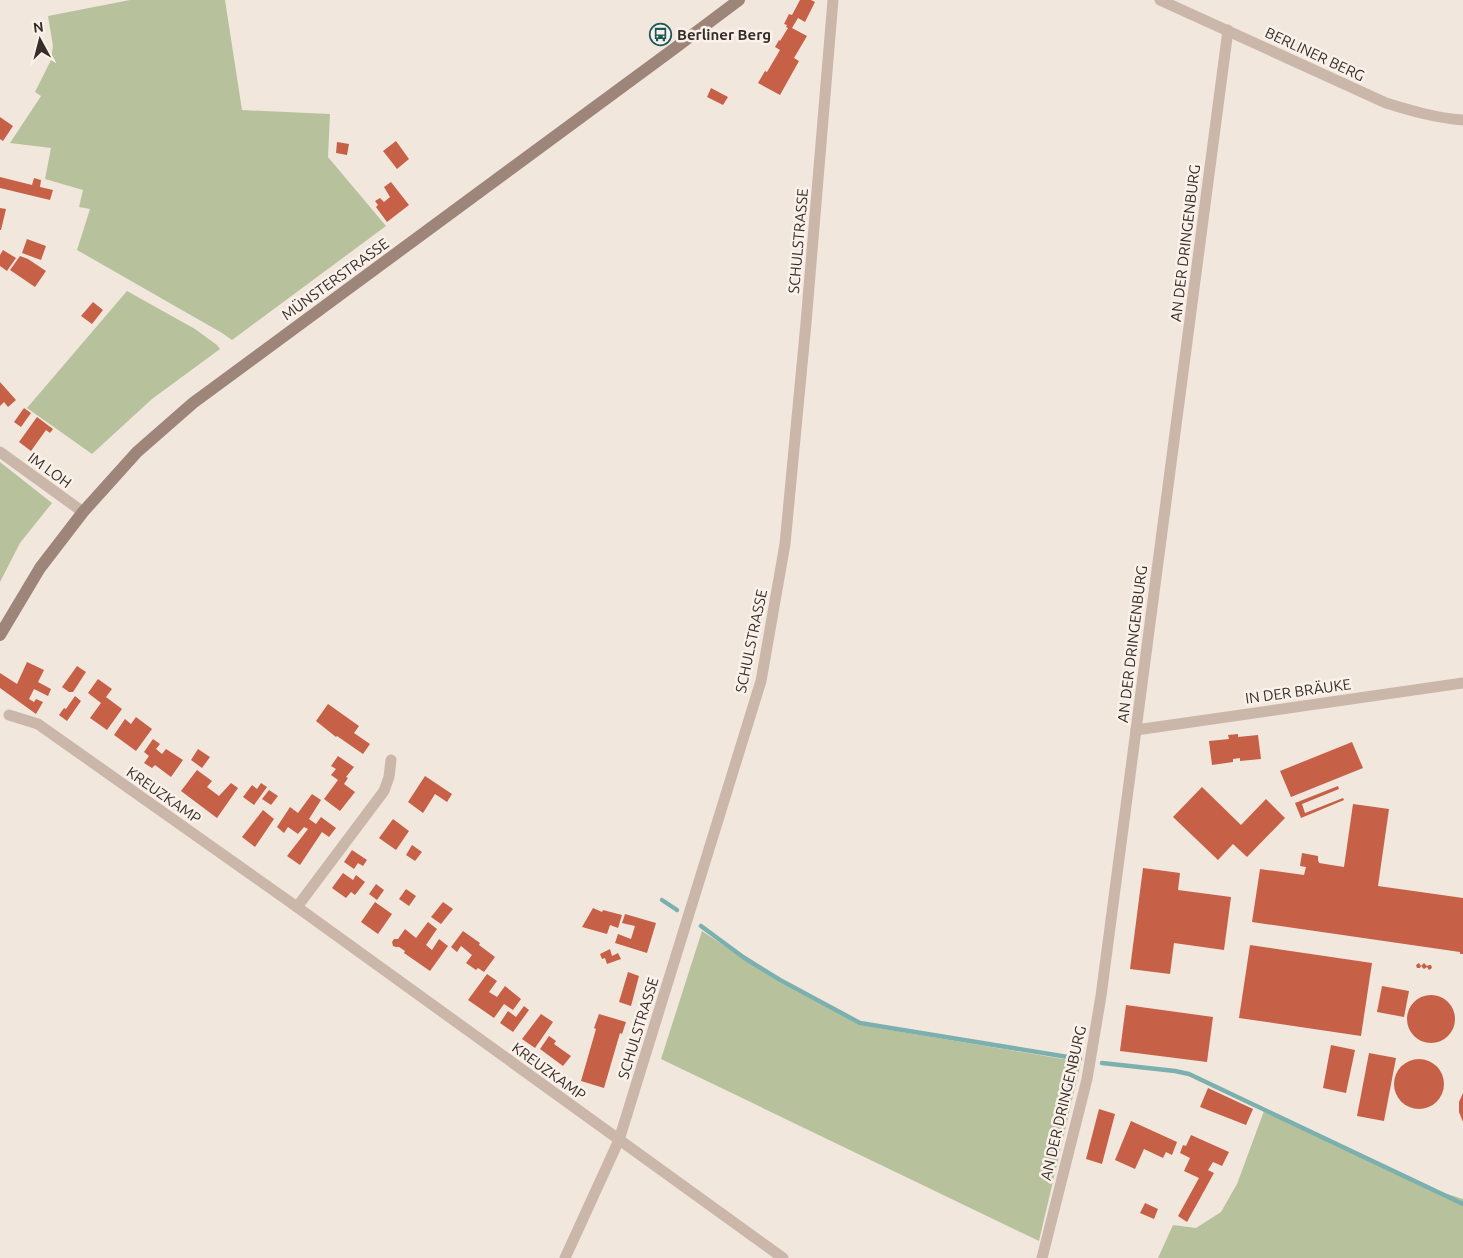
<svg xmlns="http://www.w3.org/2000/svg" width="1463" height="1258" font-family="Ubuntu,sans-serif">
	<style>
		.green { fill: #b7c29d }
		.lines { fill: none; stroke-linecap: round; stroke-linejoin: round }
		.stream { stroke: #7cb0af; stroke-width: 4.5 }
		.building { fill: #c66047 }
		.street { stroke: #cbb7a9; stroke-width: 11 }
		.secondary { stroke: #9e857a; stroke-width: 12 }
		.labels { text-anchor: middle; dominant-baseline: central; stroke-width: 5; stroke-linejoin: round; paint-order: stroke }
		.poi-label { font-size: 15px; font-weight: bold; fill: #382d29; stroke: #faf2ea; text-anchor: start }
		.street-label { font-size: 15px; fill: #382d29; stroke: #faf2ea }
	</style>
	<rect width="100%" height="100%" fill="#f2e7dd"/>
	<g class="green">
		<path d="M130,0H225L242,110L330,114L328,157L386,226L232,340L222,333L77,250L90,209L79,207L83,190L45,179L51,148L10,143L41,96L35,92L51,60L53,46L48,16Z"/>
		<path d="M127,291L195,329L217,345L220,349L152,399L92,454L27,408Z"/>
		<path d="M0,462L52,503L20,543L0,582Z"/>
		<path d="M702,931L777,981L860,1025L1081,1062L1039,1241L661,1059Z"/>
		<path d="M1264,1111L1435,1190L1463,1199V1258H1158L1173,1225L1196,1228L1221,1212L1237,1184Z"/>
	</g>
	<g class="lines">
		<g class="stream">
			<path d="M662,900L677,910"/>
			<path d="M701,926L743,957L780,980L860,1023L1080,1059"/>
			<path d="M1102,1063L1175,1071L1189,1074L1463,1204"/>
		</g>
	</g>
	<g class="building">
		<path d="M800,0H811L815,2L805,22L798,18L792,28L807,36L794,58L799,61L780,95L758,83L765,71L767,72L780,50L775,47L779,40L780,41L788,28L786,27L787,25L784,24L789,14L792,15Z"/>
		<path d="M711,88L728,97L723,105L707,97Z"/>
		<path d="M0,117L13,126L3,141L0,139Z"/>
		<path d="M396,141L409,159L397,169L383,151Z"/>
		<path d="M337,142L349,144L347,155L336,153Z"/>
		<path d="M0,177L32,185L34,178L41,180L40,187L53,190L50,200L0,188Z"/>
		<path d="M391,182L409,205L387,222L376,207L378,205L375,201L380,198L384,202L390,197L384,187Z"/>
		<path d="M0,208L6,209L1,230H0Z"/>
		<path d="M27,239L46,246L41,260L22,253Z"/>
		<path d="M3,250L16,258L7,271L0,266V255Z"/>
		<path d="M20,256L28,259L46,271L35,287L10,270Z"/>
		<path d="M93,302L103,310L92,324L81,316Z"/>
		<path d="M0,382L16,400L8,407L4,402L0,406Z"/>
		<path d="M24,408L31,413L21,427L14,422Z"/>
		<path d="M37,417L53,429L50,433L46,430L31,451L19,442Z"/>
		<path d="M27,662L44,670L38,682L51,689L48,696L34,689L29,699L34,702L36,699L43,702L36,714L0,688V673L17,684Z"/>
		<path d="M77,666L86,672L73,692H69L62,687Z"/>
		<path d="M98,679L112,689L106,697L122,709L107,730L90,718L101,703L88,693Z"/>
		<path d="M75,696L81,701L67,721L59,715L64,708L66,709Z"/>
		<path d="M328,704L359,726L354,733L370,744L363,754L337,736L336,737L316,721Z"/>
		<path d="M136,717L152,729L136,751L114,735L125,719L131,724Z"/>
		<path d="M1238,734V737L1258,735L1261,759L1240,761V758L1233,759V762L1212,765L1209,741L1229,739L1228,735Z"/>
		<path d="M153,739L160,744L156,749L162,754L166,749L183,760L171,777L155,765L152,768L144,763L149,756L144,752Z"/>
		<path d="M1352,742L1363,768L1291,797L1280,771Z"/>
		<path d="M198,749L210,757L202,768L191,760Z"/>
		<path d="M338,756L354,767L346,777L348,778L344,784L355,792L340,811L324,799L338,780L331,775L336,769L331,766Z"/>
		<path d="M197,770L212,781L207,787L219,796L231,783L238,788L217,818L181,791Z"/>
		<path d="M425,776L452,794L447,802L435,794L423,813L408,802Z"/>
		<path d="M261,783L267,787L254,805L243,797L252,785L257,789Z"/>
		<path d="M1338,786L1339,789L1302,804L1305,813L1343,798L1344,800L1301,818L1295,803Z"/>
		<path d="M1202,787L1241,825L1266,799L1285,818L1247,857L1233,844L1218,860L1173,817Z"/>
		<path d="M269,790L278,796L271,805L262,799Z"/>
		<path d="M312,794L321,800L309,819L316,824L321,817L336,828L329,837L322,832L300,865L287,856L308,829L304,827L298,834L288,827L284,833L277,827L290,807L298,813Z"/>
		<path d="M1353,804L1389,809L1378,886L1463,898V954H1460V952L1252,922L1260,869L1304,875L1306,867L1300,866L1302,853L1318,856V861L1319,862V863L1344,867Z"/>
		<path d="M263,810L274,819L255,847L242,837Z"/>
		<path d="M393,819L409,831L396,850L379,838Z"/>
		<path d="M412,845L422,852L415,861L406,855Z"/>
		<path d="M352,850L367,860L363,866L358,863L354,869L344,862Z"/>
		<path d="M1143,868L1180,873L1178,890L1231,897L1224,950L1174,943L1170,974L1130,969Z"/>
		<path d="M343,873L353,880L356,875L365,882L355,895L351,892L346,898L332,888Z"/>
		<path d="M376,884L384,890L377,900L369,894Z"/>
		<path d="M406,889L416,896L409,906L399,899Z"/>
		<path d="M375,902L392,914L378,934L361,922Z"/>
		<path d="M443,902L453,909L441,924L431,917Z"/>
		<path d="M593,908L602,912L603,910L622,915L618,928L610,925L607,934L582,927Z"/>
		<path d="M625,914L656,923L647,953L615,943L618,934L631,939L635,926L622,923Z"/>
		<path d="M428,922L437,929L426,945L432,950L439,939L448,946L430,971L404,953L405,951L399,947H396L393,946L392,942L394,939H398L405,929L416,938Z"/>
		<path d="M463,931L480,943L479,945L495,957L484,972L478,968L476,970L466,963L472,955L461,946L457,952L451,947Z"/>
		<path d="M1250,945L1372,963L1361,1036L1239,1018Z"/>
		<path d="M610,949L612,956L618,953L621,959L607,964L605,958L602,959L600,954Z"/>
		<path d="M1419,963L1421,966L1424,963L1427,966L1429,965H1431L1432,968L1429,970L1427,967L1424,969L1421,966L1420,968H1417L1416,965Z"/>
		<path d="M628,972L639,976L631,1006L619,1002Z"/>
		<path d="M487,974L497,981L489,992L497,997L505,986L521,999L513,1010L504,1004L494,1018L468,1000Z"/>
		<path d="M1382,986L1409,991L1404,1017L1377,1012Z"/>
		<circle cx="1431" cy="1019" r="24"/>
		<path d="M1126,1005L1213,1017L1207,1062L1120,1051Z"/>
		<path d="M524,1006L529,1010L513,1032L500,1023L508,1011L516,1017Z"/>
		<path d="M541,1014L553,1022L535,1048L522,1039Z"/>
		<path d="M599,1014L626,1022L622,1034L620,1033L604,1088L581,1081L596,1029L594,1028Z"/>
		<path d="M549,1036L556,1041L554,1044L571,1056L563,1066L540,1049Z"/>
		<path d="M1331,1045L1355,1050L1346,1093L1323,1088Z"/>
		<path d="M1369,1053L1396,1058L1384,1121L1357,1116Z"/>
		<circle cx="1419" cy="1084" r="25"/>
		<path d="M1208,1088L1253,1109L1246,1125L1200,1107Z"/>
		<path d="M1463,1093V1122L1459,1112V1102Z"/>
		<path d="M1099,1109L1115,1114L1102,1164L1086,1159Z"/>
		<path d="M1131,1121L1177,1142L1172,1155L1166,1152L1163,1158L1144,1149L1135,1169L1115,1160Z"/>
		<path d="M1191,1135L1229,1152L1222,1166L1213,1162L1208,1170L1214,1173L1187,1222L1178,1216L1199,1178L1184,1171L1190,1158L1180,1153L1183,1145L1186,1146Z"/>
		<path d="M1145,1203L1158,1209L1154,1219L1140,1213Z"/>
	</g>
	<g class="lines">
		<g class="street">
			<path d="M1160,0L1386,103C1412,111 1436,118 1463,120"/>
			<path d="M0,452L83,512"/>
			<path d="M9,715L38,724L297,907L783,1258"/>
			<path d="M1136,730L1463,683"/>
			<path d="M297,907L384,791L389,777L391,760"/>
			<path d="M565,1258L619,1140L761,681L785,544L806,323L833,0"/>
			<path d="M1042,1258L1087,1079L1101,996L1228,30"/>
		</g>
		<path class="secondary" d="M0,635L40,568L83,512L137,452L193,403L671,51L739,0"/>
	</g>
	<defs>
		<symbol id="bus-ring" viewBox="-11 -11 22 22"><circle r="9.5" fill="#faf2ea" stroke="#1e595a" stroke-width="1.5"/><path d="M-5-6H5V4H4V6H2V4H-2V6H-4V4H-5ZM-3.5-4V0h7V-4ZM-3.5 1.2v1.5H-2V1.2ZM2 1.2v1.5H3.5V1.2Z" fill="#1e595a"/></symbol>
	</defs>
	<g fill-rule="evenodd">
		<use href="#bus-ring" x="648" y="22" width="25" height="25"/>
	</g>
	<g class="labels">
		<g class="poi-label">
			<text x="677" y="34">Berliner Berg</text>
		</g>
		<g class="street-label">
			<text transform="translate(1315 54) rotate(25)">BERLINER BERG</text>
			<text transform="translate(798 241) rotate(-85)">SCHULSTRASSE</text>
			<text transform="translate(1185 243) rotate(-83)">AN DER DRINGENBURG</text>
			<text transform="translate(335 279) rotate(-36)">MÜNSTERSTRASSE</text>
			<text transform="translate(50 470) rotate(36)">IM LOH</text>
			<text transform="translate(751 641) rotate(-78)">SCHULSTRASSE</text>
			<text transform="translate(1132 644) rotate(-83)">AN DER DRINGENBURG</text>
			<text transform="translate(1298 691) rotate(-8)">IN DER BRÄUKE</text>
			<text transform="translate(164 795) rotate(35)">KREUZKAMP</text>
			<text transform="translate(638 1028) rotate(-73)">SCHULSTRASSE</text>
			<text transform="translate(549 1071) rotate(36)">KREUZKAMP</text>
			<text transform="translate(1063 1103) rotate(-77)">AN DER DRINGENBURG</text>
		</g>
	</g>
	<g transform="translate(40 40) rotate(353)" stroke="#faf2ea" stroke-width="4" paint-order="stroke">
	<path d="M0-4L9 19L0 12L-9 19Z" fill="#382d29"/>
	<text y="-8" font-size="14" font-weight="bold" text-anchor="middle" fill="#382d29">N</text>
	</g>
</svg>
